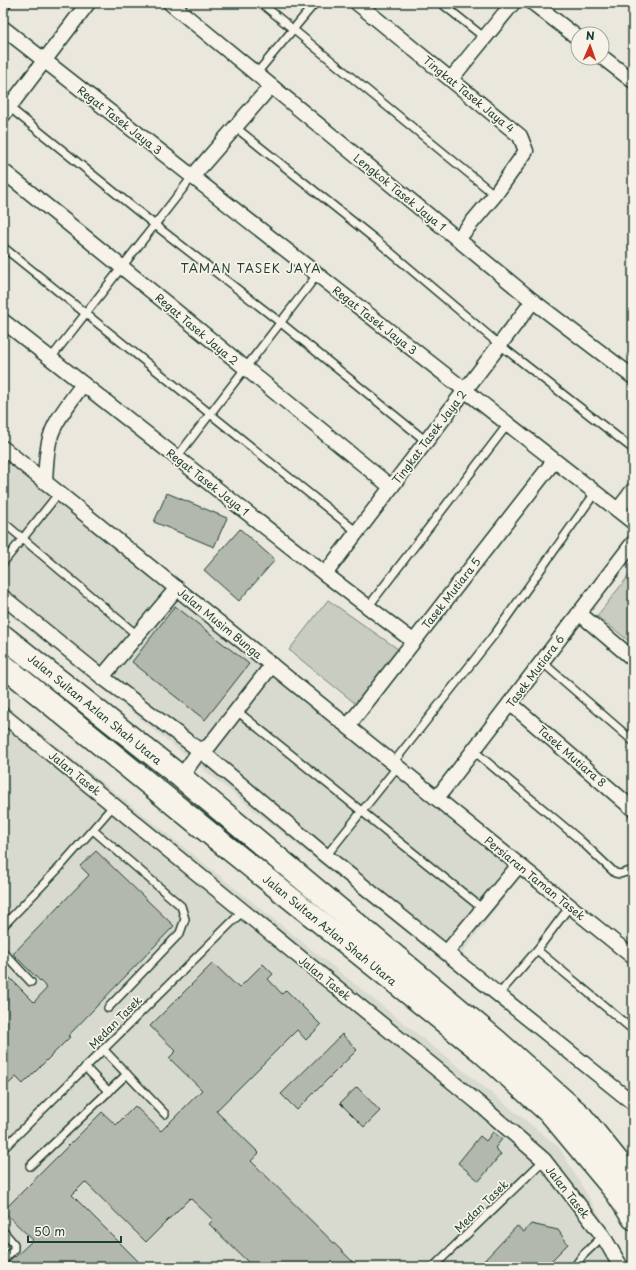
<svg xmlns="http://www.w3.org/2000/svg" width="636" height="1270" font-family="'Playpen Sans',sans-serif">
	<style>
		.built { fill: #d9dacf }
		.green { fill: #c8ccc1; stroke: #74847a }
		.building { fill: #b2b8ae; stroke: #1f3d34 }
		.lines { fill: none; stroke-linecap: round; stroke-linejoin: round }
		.lane-casing { stroke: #1f3d34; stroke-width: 10 }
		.street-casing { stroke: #1f3d34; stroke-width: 17 }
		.primary-casing { stroke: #1f3d34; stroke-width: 25 }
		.path { stroke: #1f3d34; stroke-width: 2; stroke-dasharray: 4 3; stroke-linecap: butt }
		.lane { stroke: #f7f3e8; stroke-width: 7 }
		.street { stroke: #f7f3e8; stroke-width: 14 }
		.primary { stroke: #f7f3e8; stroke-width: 22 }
		.labels { text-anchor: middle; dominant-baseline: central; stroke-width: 3.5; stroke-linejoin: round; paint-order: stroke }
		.street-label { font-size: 11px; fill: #1f3d34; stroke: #f7f3e8 }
		.neighbourhood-label { font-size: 12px; letter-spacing: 1px; fill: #1f3d34; stroke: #f7f3e8 }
	</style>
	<rect width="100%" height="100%" fill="#eae8dd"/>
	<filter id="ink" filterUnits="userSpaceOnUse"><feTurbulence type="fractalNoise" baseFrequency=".025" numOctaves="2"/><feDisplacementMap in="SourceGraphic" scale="8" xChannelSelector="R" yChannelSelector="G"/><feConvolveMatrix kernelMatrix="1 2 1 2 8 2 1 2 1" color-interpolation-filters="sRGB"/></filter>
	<g filter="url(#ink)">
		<g class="built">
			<path d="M3,439L529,865L451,968L3,609Z"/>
			<path d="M3,703L559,1147L630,1267H3Z"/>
		</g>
		<g class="green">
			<path d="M633,570V644L597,616Z"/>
			<path d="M328,600L398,649L356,704L289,650Z"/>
		</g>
		<g class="building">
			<path d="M167,493L227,518L214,547L154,522Z"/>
			<path d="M240,529L275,560L239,601L204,570Z"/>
			<path d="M175,606L249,664L205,720L132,662Z"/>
			<path d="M96,851L174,926L68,1036L70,1037L23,1084L16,1077L3,1089V971L34,1002L47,988L13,954L89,875L80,866Z"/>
			<path d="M213,963L239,988L263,964L273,974L268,979L282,994L286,990L321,1025L306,1040L297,1030L216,1111L259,1153L251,1161L358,1267H253L209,1224L213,1220L190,1198L146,1242L85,1182L72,1195L144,1267H3L14,1256L15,1257L33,1240L3,1211L102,1112L116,1125L135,1106L161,1131L202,1090L169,1058L176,1051L150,1026Z"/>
			<path d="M342,1034L357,1050L297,1110L281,1094Z"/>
			<path d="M357,1087L380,1111L364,1127L340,1103Z"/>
			<path d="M493,1132L502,1139L495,1148L501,1154L479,1181L458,1163L480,1136L486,1141Z"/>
			<path d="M531,1224L558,1230L568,1244L545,1267H478L517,1226L524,1232Z"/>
		</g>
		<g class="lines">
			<defs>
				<g id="lane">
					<path d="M261,3L495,195"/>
					<path d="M441,3L485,38"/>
					<path d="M256,74L315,3"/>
					<path d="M9,107L155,225L281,323L426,441"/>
					<path d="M235,127L376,240L500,345L633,449"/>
					<path d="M3,247L357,532"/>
					<path d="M51,358L192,177"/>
					<path d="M177,457L317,275"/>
					<path d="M3,522L137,635"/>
					<path d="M3,563L59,493"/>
					<path d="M368,607L508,424"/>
					<path d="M542,662L633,741"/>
					<path d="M237,711L483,909"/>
					<path d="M474,751L580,840L615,873L620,874L633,870"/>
					<path d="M393,763L497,631L595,493"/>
					<path d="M93,830L181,906L185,919L180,933L108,1008"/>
					<path d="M326,856L398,766"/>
					<path d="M3,926L59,868L114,805"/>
					<path d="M537,950L633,1030"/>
					<path d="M3,952L31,982"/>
					<path d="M499,994L537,950L570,906"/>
					<path d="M103,1049L165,1114"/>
					<path d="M85,1067L109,1092"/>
					<path d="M3,1149L243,911"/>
					<path d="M30,1166L127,1074"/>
					<path d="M3,1231L14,1244V1249L3,1261"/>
					<path d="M433,1267L544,1160"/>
					<path d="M574,1267L583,1255L603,1236"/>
				</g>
				<g id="street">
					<path d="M170,3L533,301L633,377"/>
					<path d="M357,3L520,136L526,151L495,195L458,239"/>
					<path d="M533,3L578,38"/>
					<path d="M3,28L633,522"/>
					<path d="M602,57L633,81"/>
					<path d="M451,79L513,3"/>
					<path d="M3,115L88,3"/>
					<path d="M3,171C133,275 262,382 391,487"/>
					<path d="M192,177L271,86"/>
					<path d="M3,321L325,574L413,641"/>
					<path d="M3,448L633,957"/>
					<path d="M45,482C46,467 46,449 51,435C56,419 73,398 83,384"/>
					<path d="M618,510L633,490"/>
					<path d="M325,574L533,301"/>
					<path d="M3,597L102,677L207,756L326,856L633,1103"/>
					<path d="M579,613L633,659"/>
					<path d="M102,677L177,588"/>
					<path d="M510,703L633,809"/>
					<path d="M3,715L477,1102L544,1160L603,1236L621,1267"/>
					<path d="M348,726L554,461"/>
					<path d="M181,777L200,750L209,746L272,665"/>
					<path d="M437,798L633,543"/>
					<path d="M447,952L519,865"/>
				</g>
				<g id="primary">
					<path d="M3,636L181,777L498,1042L581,1116L633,1180"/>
					<path d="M3,665L218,840L482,1052L552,1115L617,1193L633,1218"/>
				</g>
			</defs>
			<use href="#lane" class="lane-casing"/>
			<use href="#street" class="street-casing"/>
			<use href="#primary" class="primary-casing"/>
			<path class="path" d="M4,15L14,3"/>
			<use href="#lane" class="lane"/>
			<use href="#street" class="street"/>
			<use href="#primary" class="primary"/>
		</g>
	</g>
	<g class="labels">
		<g class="street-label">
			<text transform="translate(469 94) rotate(39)">Tingkat Tasek Jaya 4</text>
			<text transform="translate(120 120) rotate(38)">Regat Tasek Jaya 3</text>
			<text transform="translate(400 192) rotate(39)">Lengkok Tasek Jaya 1</text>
			<text transform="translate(375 320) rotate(38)">Regat Tasek Jaya 3</text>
			<text transform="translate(197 329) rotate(40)">Regat Tasek Jaya 2</text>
			<text transform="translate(429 437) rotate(-53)">Tingkat Tasek Jaya 2</text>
			<text transform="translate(208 482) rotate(38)">Regat Tasek Jaya 1</text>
			<text transform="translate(451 593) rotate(-52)">Tasek Mutiara 5</text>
			<text transform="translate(220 623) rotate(39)">Jalan Musim Bunga</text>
			<text transform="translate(535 671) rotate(-53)">Tasek Mutiara 6</text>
			<text transform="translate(95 709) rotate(39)">Jalan Sultan Azlan Shah Utara</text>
			<text transform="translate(572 756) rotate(41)">Tasek Mutiara 8</text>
			<text transform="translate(75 773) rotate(39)">Jalan Tasek</text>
			<text transform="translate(535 878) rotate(39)">Persiaran Taman Tasek</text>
			<text transform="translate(330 930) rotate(39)">Jalan Sultan Azlan Shah Utara</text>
			<text transform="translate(325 978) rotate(39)">Jalan Tasek</text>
			<text transform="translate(115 1022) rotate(-45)">Medan Tasek</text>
			<text transform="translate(568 1192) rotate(52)">Jalan Tasek</text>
			<text transform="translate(481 1206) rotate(-44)">Medan Tasek</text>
		</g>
		<g class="neighbourhood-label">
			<text x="251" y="268">TAMAN TASEK JAYA</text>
		</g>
	</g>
	<rect width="636" height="1270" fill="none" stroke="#f7f3e8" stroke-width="16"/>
	<rect x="8" y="8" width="620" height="1254" fill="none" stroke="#1f3d34" stroke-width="1.5" filter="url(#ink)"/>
	<g transform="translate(590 46) rotate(2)"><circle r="19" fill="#f7f3e8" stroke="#a1aaa0"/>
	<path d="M0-3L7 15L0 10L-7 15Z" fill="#c8321e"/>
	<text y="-6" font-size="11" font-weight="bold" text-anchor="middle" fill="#1f3d34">N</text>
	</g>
	<path d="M28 1236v6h93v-6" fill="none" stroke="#1f3d34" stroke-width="2"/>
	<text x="34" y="1236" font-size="12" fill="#1f3d34" stroke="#f7f3e8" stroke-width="3" paint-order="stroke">50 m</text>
</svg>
